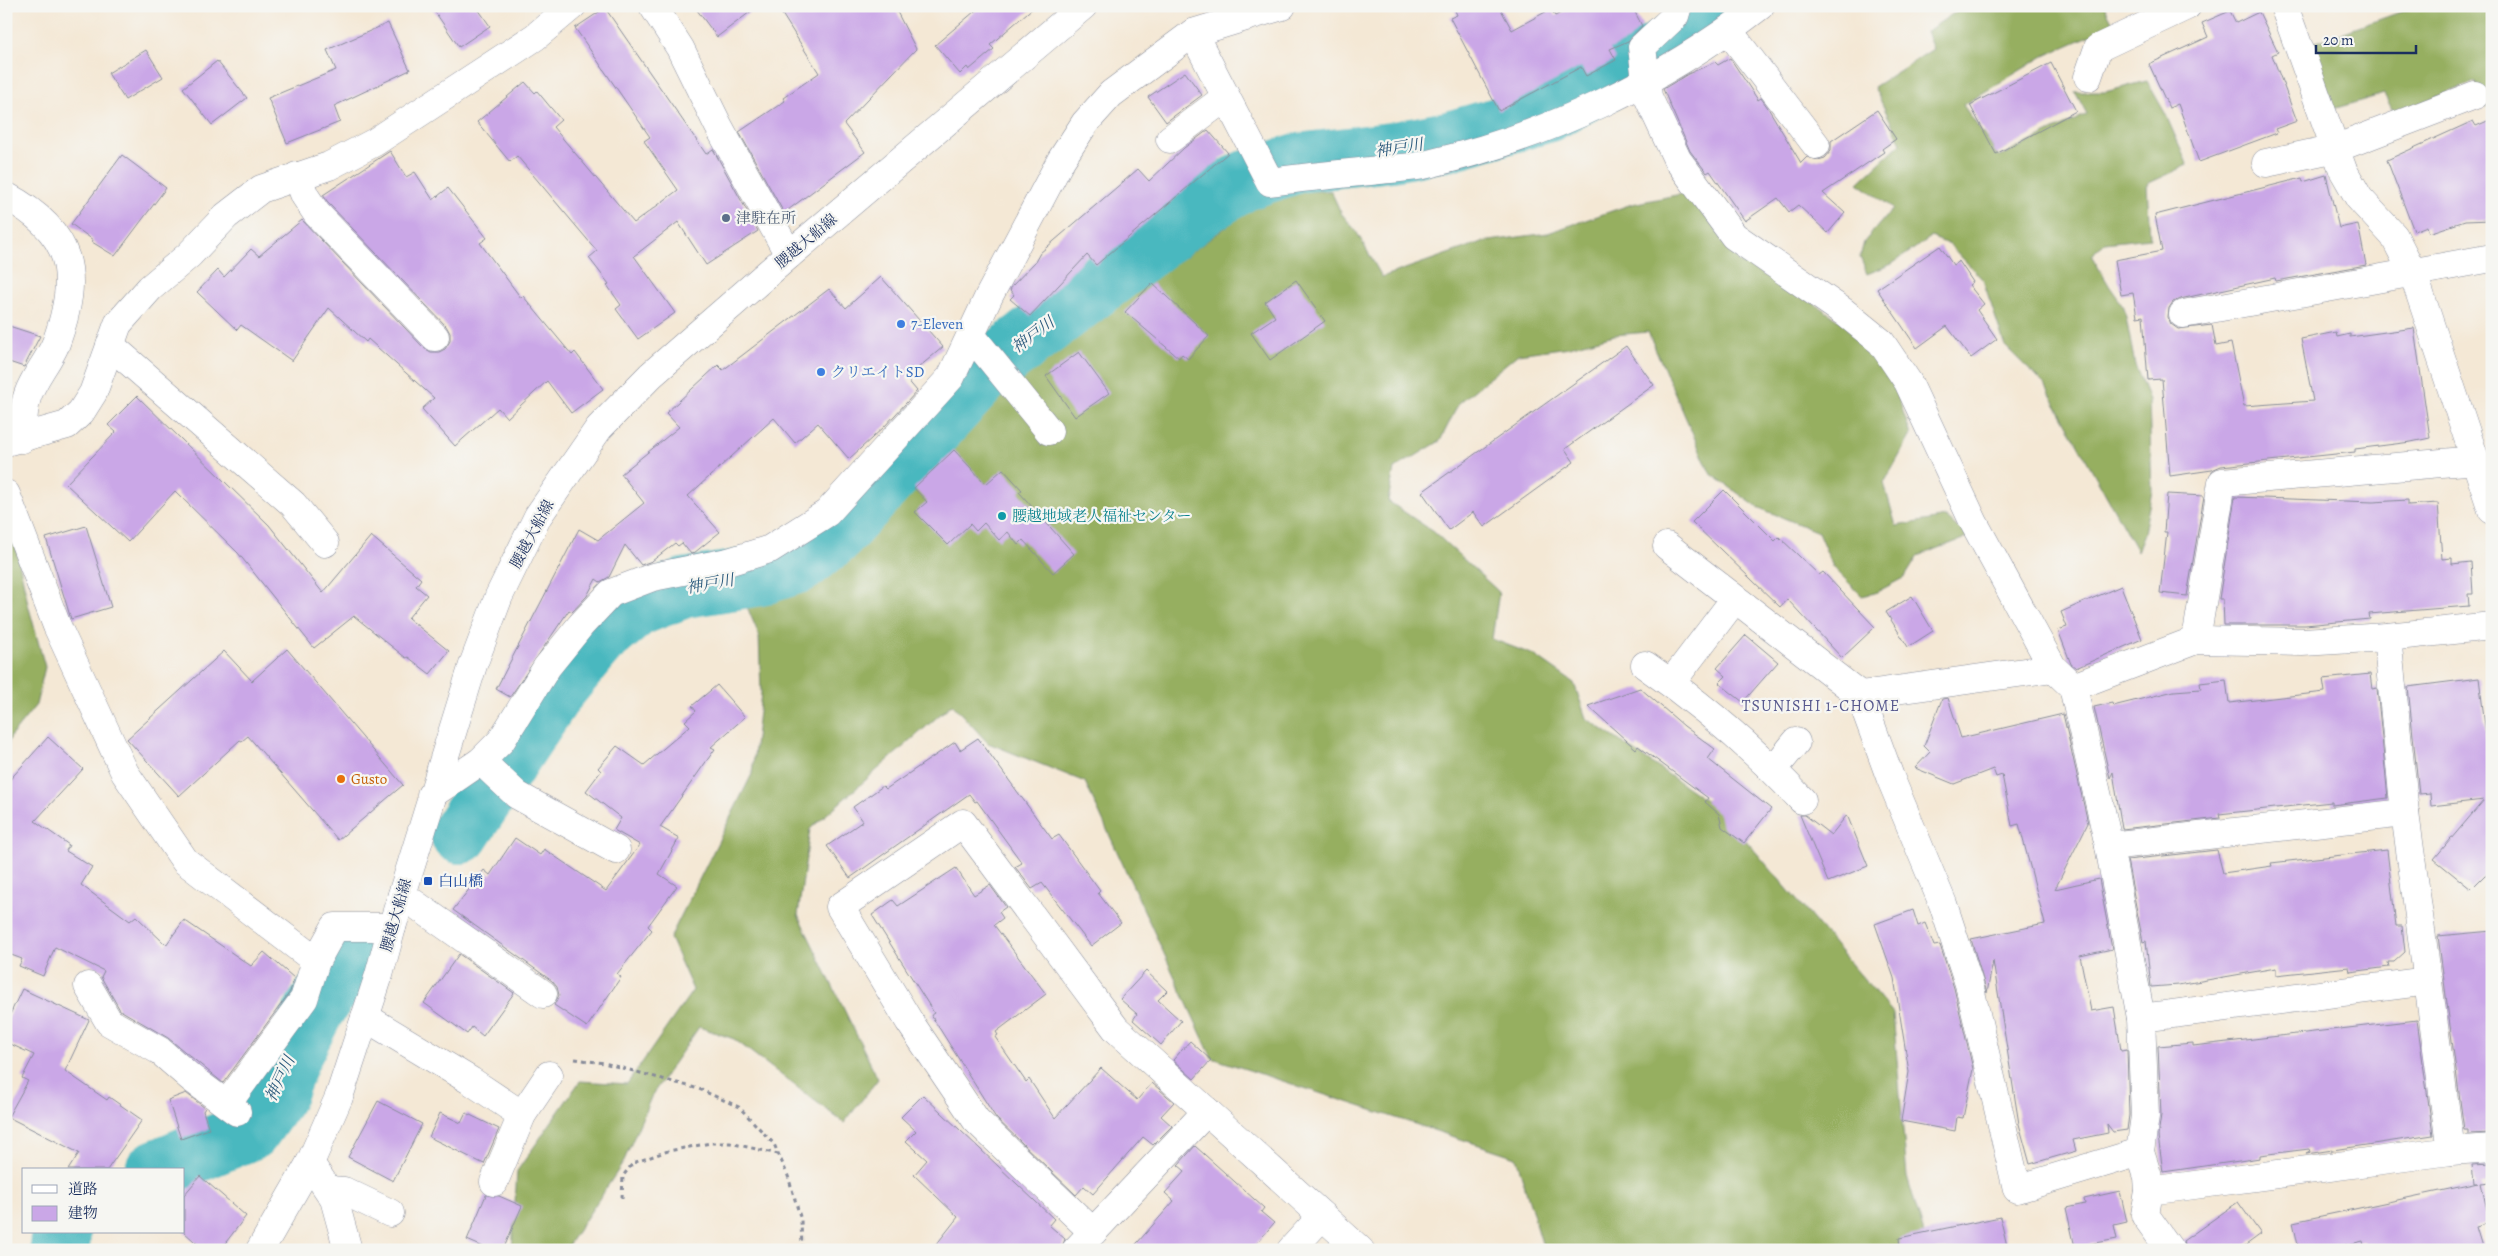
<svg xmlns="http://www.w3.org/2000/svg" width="2498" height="1256" font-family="Alegreya,'Noto Serif JP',serif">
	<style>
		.forest { fill: #96af60; stroke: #586f5f }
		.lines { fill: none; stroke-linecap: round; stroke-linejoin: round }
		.river { stroke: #49b8bf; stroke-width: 60 }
		.building { fill: #caa7e7 }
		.minor-casing { stroke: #888c9a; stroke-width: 29 }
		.major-casing { stroke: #888c9a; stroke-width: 29 }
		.path { stroke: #888c9a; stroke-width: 3; stroke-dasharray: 4 4; stroke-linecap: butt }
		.minor { stroke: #fff; stroke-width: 28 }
		.major { stroke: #fff; stroke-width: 28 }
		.service-dot { fill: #5c6f8a; stroke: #f6f6f2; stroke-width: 2 }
		.shop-dot { fill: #3f7fe0; stroke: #f6f6f2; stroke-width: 2 }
		.culture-dot { fill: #0f9aa8; stroke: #f6f6f2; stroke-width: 2 }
		.food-dot { fill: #e8710a; stroke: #f6f6f2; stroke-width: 2 }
		.transit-dot { fill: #1a4fb4; stroke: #f6f6f2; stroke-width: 2 }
		.labels { text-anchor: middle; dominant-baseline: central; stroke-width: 4.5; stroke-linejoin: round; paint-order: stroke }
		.service-label { font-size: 15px; fill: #4e5e75; stroke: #f6f6f2; text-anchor: start }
		.street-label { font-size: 15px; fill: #1b2f5e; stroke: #f6f6f2 }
		.shop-label { font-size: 15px; fill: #366cbe; stroke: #f6f6f2; text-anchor: start }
		.culture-label { font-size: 15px; fill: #0d838f; stroke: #f6f6f2; text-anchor: start }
		.food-label { font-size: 15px; fill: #c56008; stroke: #f6f6f2; text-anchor: start }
		.transit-label { font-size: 15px; fill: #164399; stroke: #f6f6f2; text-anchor: start }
		.water-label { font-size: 16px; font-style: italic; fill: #29587b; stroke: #f6f6f2 }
		.neighbourhood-label { font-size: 16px; letter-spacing: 1px; fill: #58598e; stroke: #f6f6f2 }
	</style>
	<rect width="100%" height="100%" fill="#f6f6f2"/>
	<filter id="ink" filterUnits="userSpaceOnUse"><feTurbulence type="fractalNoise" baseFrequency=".02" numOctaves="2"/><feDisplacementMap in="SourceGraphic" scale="10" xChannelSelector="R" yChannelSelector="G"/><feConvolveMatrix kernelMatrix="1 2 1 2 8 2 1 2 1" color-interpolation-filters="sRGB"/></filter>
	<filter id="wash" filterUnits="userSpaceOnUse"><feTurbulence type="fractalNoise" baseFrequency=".0096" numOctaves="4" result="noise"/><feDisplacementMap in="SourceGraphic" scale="20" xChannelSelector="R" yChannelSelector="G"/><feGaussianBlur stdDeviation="1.12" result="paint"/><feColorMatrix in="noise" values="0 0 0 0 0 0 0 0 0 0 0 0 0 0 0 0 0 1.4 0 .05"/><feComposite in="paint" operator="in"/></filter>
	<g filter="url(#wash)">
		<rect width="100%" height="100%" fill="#f4e8d5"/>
		<g class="forest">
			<path d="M1964,6H2104L2114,25L2044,56L1963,105L1999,157L2087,114L2075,92H2105L2147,81L2165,113L2188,165L2147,184L2150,238L2105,243L2091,255L2110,287L2124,307L2135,365L2149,400L2152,491L2144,533L2137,551L2045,385L2005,346L1983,280L1950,245L1931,237L1892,264L1867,274L1860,257L1864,242L1893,208L1858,183L1901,143L1874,87L1933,49L1926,32Z"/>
			<path d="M2417,6H2492V108L2486,106L2475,82L2394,113L2384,94L2333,109L2311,44Z"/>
			<path d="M1303,191H1331L1341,213L1356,231L1382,277L1482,242L1548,233L1632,204L1691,192L1739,262L1795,291L1871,341L1896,391L1911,435L1884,483L1896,526L1946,517L1968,537L1918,556L1905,577L1875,593L1862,596L1833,567L1818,532L1757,507L1710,473L1648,332L1614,335L1569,347L1518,354L1459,403L1440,441L1394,469L1388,501L1434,532L1499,592L1492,639L1534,655L1574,683L1586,718L1720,810L1893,1013L1907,1176L1929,1250H1544L1516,1157L1212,1058L1085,782L988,743L952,704L810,829L798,915L878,1079L844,1123L734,1039L699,1027L652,1095L623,1163L565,1250H512L517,1171L580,1081L627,1084L693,990L670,938L752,774L761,693L759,635L745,602L780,588L849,539L934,455L987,391L1027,353L1178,262L1263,200Z"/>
			<path d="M6,501L28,604L45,667L36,705L11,736L6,748Z"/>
		</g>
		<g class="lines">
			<g class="river">
				<path d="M460,834L554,692L598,639L636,607L684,588L760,576L800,563L833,537L987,370L1203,206L1244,181L1298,163L1391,152L1449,141L1546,113L1693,34L1732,6"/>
				<path d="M155,1170L251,1130L276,1095L290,1058L315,1009L346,964"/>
				<path d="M60,1250L61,1232"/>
			</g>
		</g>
		<g id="blocks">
			<g class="building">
				<path d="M431,6H476L490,26L459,47Z"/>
				<path d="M694,6H758L717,37Z"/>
				<path d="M777,6H894L916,49L844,124L865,152L784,213L739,132L785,101L783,98L819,73Z"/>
				<path d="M981,6H1035L990,45L994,49L969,70L967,67L960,74L935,45Z"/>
				<path d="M1453,6H1499L1512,30L1551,9L1555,16L1574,6H1632L1642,26L1628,41L1610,49L1616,60L1586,76L1581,67L1499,111L1450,18L1457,15Z"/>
				<path d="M605,8L706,154L713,149L758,231L706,265L678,222L634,256L675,313L638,339L616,309L621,305L607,285L609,284L589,258L597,251L517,156L510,162L477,122L525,82L535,93L537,91L561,120L553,127L634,223L678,190L644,141L650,137L575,28Z"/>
				<path d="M2230,11L2236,23L2259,12L2278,52L2272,55L2297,121L2275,129L2277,133L2199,162L2178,104L2169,108L2149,64L2208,37L2202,23Z"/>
				<path d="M388,23L410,70L334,106L340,122L287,143L268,98L336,70L327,50Z"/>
				<path d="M146,50L163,77L125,100L108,73Z"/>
				<path d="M1730,58L1758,100L1761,98L1768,108L1801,163L1807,157L1818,160L1825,158L1831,151V141L1877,110L1896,139L1882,149L1884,152L1823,193L1845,213L1828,233L1798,205L1789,212L1778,198L1745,221L1710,171L1707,173L1690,151L1663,89L1688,74L1715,62L1718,65Z"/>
				<path d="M217,61L247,98L212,125L183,88Z"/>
				<path d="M2051,63L2076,111L1996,154L1970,105Z"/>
				<path d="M1185,72L1202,95L1166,122L1148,97Z"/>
				<path d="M2492,119V220L2465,221L2429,233L2427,226L2414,231L2387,160L2473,121L2476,126Z"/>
				<path d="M1208,130L1228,153L1096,265L1087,255L1030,316L1010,299L1014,295L1010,290L1012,286L1035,262L1040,253L1138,169L1149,181L1184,148Z"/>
				<path d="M390,151L406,177L415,172L433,200L448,188L487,238L480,243L521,298L523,296L572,355L575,352L603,389L571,413L547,381L507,418L498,408L455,446L422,409L434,398L368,339L366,342L329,308L292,361L241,325L237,330L197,292L218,270L224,277L251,249L259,256L302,220L424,348L431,352H439L445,349L450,341V333L446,326L329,204L323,195Z"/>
				<path d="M122,155L166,188L115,256L92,242L93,240L71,224Z"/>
				<path d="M2326,175L2339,228L2358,224L2366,265L2276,281L2275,278L2180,299L2173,302L2169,308L2168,317L2171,324L2178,329L2212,325L2216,346L2231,343L2244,406L2313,401L2301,339L2336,332L2337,337L2350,334V337L2414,328L2430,438L2411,442L2355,449V452L2221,466L2212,470L2170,476L2162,379L2148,380L2143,316L2137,317L2133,293L2121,295L2115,260L2162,251L2155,215L2302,178L2303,182Z"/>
				<path d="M1940,246L1953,265L1959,261L1973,282L1969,285L1984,304L1977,310L1997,339L1971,358L1947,326L1917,348L1877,289Z"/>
				<path d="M881,277L943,347L906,378L917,391L884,427L849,459L818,423L795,443L774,418L688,496L720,532L694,553L691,554L682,543L678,546L675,543L652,561L641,565L625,545L609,577L600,582L596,579L587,596L572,612L569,610L510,697L496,689L579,529L598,540L644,503L621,474L679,427L666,413L718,365L723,370L829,289L846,308Z"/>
				<path d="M1296,280L1325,321L1270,360L1251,333L1275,317L1265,302Z"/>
				<path d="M1152,283L1209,336L1188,359L1182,354L1179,358L1125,312Z"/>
				<path d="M6,325L40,336L24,367L6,361Z"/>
				<path d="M1626,346L1654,385L1565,449L1574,462L1484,527L1473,512L1449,530L1422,492Z"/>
				<path d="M1079,352L1109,393L1075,417L1046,376Z"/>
				<path d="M137,396L269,525L323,593L371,536L421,579L416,586L427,595L408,618L449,651L430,674L408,657L406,658L354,616L314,648L238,553L175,491L128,542L66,484L116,432L108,425Z"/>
				<path d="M954,450L986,484L1003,469L1022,490L1019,492L1074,554L1053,573L1023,540L1018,545L1008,532L999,540L984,523L976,531L970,524L948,545L915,512L927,502L914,488Z"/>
				<path d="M1724,490L1775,541L1779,537L1819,575L1823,572L1875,627L1842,658L1787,599L1780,607L1692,522Z"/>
				<path d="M2167,494L2204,496L2187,596L2160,593L2167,532H2164Z"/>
				<path d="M2235,497L2373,502L2408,500V505L2438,503L2442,559L2452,558V564L2471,562L2473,594H2468L2469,606L2369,614L2370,619L2305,625H2224L2223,599H2219Z"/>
				<path d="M86,526L111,607L71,619L46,538Z"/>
				<path d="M2121,586L2142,639L2076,668L2071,664L2058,630L2067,627L2061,612Z"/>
				<path d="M1912,596L1933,631L1908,647L1886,612Z"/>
				<path d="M1746,635L1778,662L1743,702L1719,683L1726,676L1717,668Z"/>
				<path d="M287,649L403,785L338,840L248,736L242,741L240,740L179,796L127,739L224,651L252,681Z"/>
				<path d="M2370,674L2372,689L2377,688L2388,798L2332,805V802L2219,814L2220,818L2122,829L2113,772L2110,778L2094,707L2112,703L2113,706L2174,691L2201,689L2200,683L2226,680L2229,703L2325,692L2323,679Z"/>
				<path d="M2479,678L2488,749H2492V874L2485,875L2471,889L2434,859L2484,800L2431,806L2430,793L2419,794L2408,687Z"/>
				<path d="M717,685L745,717L711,747L715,749L660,827L679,838L659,874L677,886L648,926L652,930L617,974L621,977L587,1027L554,1005L559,995L557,987L552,981L453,910L484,870L490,875L515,838L540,855L544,849L606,891L640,845L614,830L621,818L586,791L601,771L598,768L617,746L644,765L690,726L685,721L696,711L692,706Z"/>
				<path d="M1640,688L1684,726L1715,749L1708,759L1771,809L1744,843L1722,827L1719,814L1705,802L1708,798L1638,746L1636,749L1588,706Z"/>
				<path d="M1948,698L1961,738L2063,714L2088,823L2055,889L2099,879L2112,949L2080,956L2091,1011L2114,1007L2121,1050L2127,1049L2129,1115L2127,1130L2113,1132L2107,1124L2108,1133L2073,1140L2076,1151L2030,1164L2019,1124L1993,961L1987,993L1971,939L2045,924L2019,824L2012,826L2002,775L1996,777L1993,769L1954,784L1915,768L1930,752L1924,746L1942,699Z"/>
				<path d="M48,737L83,769L35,821L69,845L66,851L92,867L81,885L130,921L136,916L166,945L184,920L251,966L264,952L294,978L290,992L223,1083L168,1038L120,1010L101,977L104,971L55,947L43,976L19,966L22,959L6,953V784Z"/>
				<path d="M978,738L1052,839L1059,835L1100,891L1098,893L1121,923L1091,946L1042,883L1032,889L1015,867L1022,863L977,801L975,802L969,794L850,878L827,846L863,821L853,807L883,786L886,789L955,742L960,750Z"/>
				<path d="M1800,815H1805L1831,835L1847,815L1868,866L1828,882Z"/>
				<path d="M2217,850L2223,873L2272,866L2271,863L2387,850L2396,926H2402L2405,952L2394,962H2388L2389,967L2350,972L2349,967L2276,975V968L2178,985L2151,987L2146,941L2143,942L2127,860Z"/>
				<path d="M956,868L974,895L990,885L1006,907L999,912L1003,918L994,925L1046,994L996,1032L998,1035L995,1037L1026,1082L1029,1079L1055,1118L1101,1068L1137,1100L1152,1083L1174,1102L1161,1116L1172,1126L1153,1145L1143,1137L1093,1194L1084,1186L1076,1195L996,1118L931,1015L934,1013L872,915L893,900L898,906Z"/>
				<path d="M1913,910L1918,926L1925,923L1934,946L1940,945L1954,988L1973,1069L1963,1118L1957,1117L1955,1131L1901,1121L1909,1072L1894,978L1875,924Z"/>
				<path d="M2492,931V1133L2468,1134V1130H2464L2438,936Z"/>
				<path d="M459,954L514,993L483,1036L472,1027L467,1034L424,1003Z"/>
				<path d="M1146,971L1167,991L1158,1000L1181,1021L1161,1045L1133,1020L1137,1014L1120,999Z"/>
				<path d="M22,989L89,1020L65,1071L107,1100L109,1097L142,1120L107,1170H68L79,1153L8,1117L28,1081L22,1078L34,1055L6,1042V1023Z"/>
				<path d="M2417,1020L2433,1135L2306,1154L2310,1152L2309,1149L2260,1155V1158L2163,1172L2158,1136L2161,1115L2158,1046L2193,1043V1046Z"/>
				<path d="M1190,1041L1211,1060L1194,1079L1173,1060Z"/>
				<path d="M186,1093L205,1108L203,1111L209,1129L181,1139L168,1100Z"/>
				<path d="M923,1095L1054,1219L1049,1225L1065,1239L1061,1250H932L958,1217L914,1175L927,1160L906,1141L916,1131L901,1117Z"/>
				<path d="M378,1101L422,1124L393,1181L348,1157Z"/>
				<path d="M440,1113L461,1123L466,1113L499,1129L484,1164L429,1137Z"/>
				<path d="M1195,1146L1264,1208L1261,1212L1274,1223L1251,1250H1131L1174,1201L1165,1193L1185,1171L1178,1165Z"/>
				<path d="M2492,1164V1182L2481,1183L2490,1223L2476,1227L2483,1250H2365L2363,1241L2325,1250H2299L2293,1222L2478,1183H2474L2472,1165Z"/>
				<path d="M200,1176L246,1216L220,1250H204L184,1232V1195Z"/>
				<path d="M2120,1191L2127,1222L2114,1225L2117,1239L2075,1247L2066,1208L2085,1204L2084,1199Z"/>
				<path d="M486,1195L499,1196L522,1206L503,1250H490L467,1240Z"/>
				<path d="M2238,1202L2261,1234L2239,1250H2185L2183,1241Z"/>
				<path d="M2000,1217L2008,1250H1900L1899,1238Z"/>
			</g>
		</g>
	</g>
	<g filter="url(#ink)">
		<use href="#blocks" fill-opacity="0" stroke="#888c9a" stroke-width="1"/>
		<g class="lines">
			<defs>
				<g id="minor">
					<path d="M653,6L680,48L718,125L789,255"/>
					<path d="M1678,6L1675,16L1642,47L1648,97L1677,159L1734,236L1844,312L1881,342L1908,382L1974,523L2053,668L2073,687L2109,846L2141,1018L2145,1116L2140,1152L2148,1177L2149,1191L2145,1215L2170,1250"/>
					<path d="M2284,6L2343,170L2359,198L2394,236L2413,273L2492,510"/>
					<path d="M1728,30L1816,145"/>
					<path d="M1193,33L1270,182C1306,177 1342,174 1379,170C1395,168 1412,168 1428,164C1548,136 1662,82 1760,6"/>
					<path d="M2088,77L2098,48L2187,6"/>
					<path d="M1170,139L1226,97"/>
					<path d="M2266,163L2337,148L2475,95"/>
					<path d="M297,176L305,196L317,214L435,337"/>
					<path d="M6,196C73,232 81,274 56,343C48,363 31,380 26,401C23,413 23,426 22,439"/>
					<path d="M2183,314L2492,258"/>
					<path d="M971,335L1049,431"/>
					<path d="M110,345L293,504L325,543"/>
					<path d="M6,442L67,425L81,412L93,393L118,324L150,288L189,255L226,216L261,189L329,166L375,142L535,37L572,6"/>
					<path d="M6,494L57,626L125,773L185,861L316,961L335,927H392"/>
					<path d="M1667,546L1860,695L1890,777L1943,904L1969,984L2017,1189L2140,1152"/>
					<path d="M2387,637L2405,813L2451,1151"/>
					<path d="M2196,640L2222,482L2476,460"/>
					<path d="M1645,665C1701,704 1755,750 1802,800"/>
					<path d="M1671,683L1734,600"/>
					<path d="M2073,687L2196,640L2302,642L2387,637L2492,626"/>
					<path d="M1860,695L2053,668"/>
					<path d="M481,761L517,795L616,850"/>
					<path d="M1774,769L1796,742"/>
					<path d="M431,795L481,761L501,741L547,667L581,625L611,593L653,577L728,562L770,549L827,513L951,377L989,296L1061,160L1085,123L1111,94L1193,33L1282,6"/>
					<path d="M2109,846L2405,813"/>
					<path d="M402,895L543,994"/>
					<path d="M88,986L109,1022L160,1051L191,1078L237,1112"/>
					<path d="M365,1017L471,1081L522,1115"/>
					<path d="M2141,1018L2428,981"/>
					<path d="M227,1104L304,999L316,961"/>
					<path d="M310,1163L334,1199L348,1250"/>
					<path d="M494,1182L522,1115L549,1075"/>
					<path d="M329,1190L344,1191L390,1213"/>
					<path d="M2149,1191L2451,1151L2492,1148"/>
					<path d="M1093,1232L976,1120L909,1021L840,907L963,823L1116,1029L1360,1250"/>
					<path d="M1076,1250L1207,1111"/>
					<path d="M1291,1250L1322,1216"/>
				</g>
				<path id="major" d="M260,1250L310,1163L339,1097L379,975L392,927L473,665L499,596L538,516L599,428L651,375L789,255L1083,6"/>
			</defs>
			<use href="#minor" class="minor-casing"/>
			<use href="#major" class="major-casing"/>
			<g class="path">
				<path d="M575,1059L604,1063L699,1089L739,1107L774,1144L788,1176L801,1220L802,1250"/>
				<path d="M622,1198L623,1176L633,1163L668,1151L711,1143H730L778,1154"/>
			</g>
			<use href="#minor" class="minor"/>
			<use href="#major" class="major"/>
		</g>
	</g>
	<circle class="service-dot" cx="726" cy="218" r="5"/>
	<g class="shop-dot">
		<circle cx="901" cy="324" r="5"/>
		<circle cx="821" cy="372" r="5"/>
	</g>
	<circle class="culture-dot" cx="1002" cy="516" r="5"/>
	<circle class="food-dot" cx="341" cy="779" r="5"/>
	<rect class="transit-dot" x="423" y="876" width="10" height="10" rx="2.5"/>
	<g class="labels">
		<g class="service-label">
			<text x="736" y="218">津駐在所</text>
		</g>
		<g class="street-label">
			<text transform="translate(806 241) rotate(-40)">腰越大船線</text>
			<text transform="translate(532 534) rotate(-62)">腰越大船線</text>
			<text transform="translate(396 915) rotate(-74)">腰越大船線</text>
		</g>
		<g class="shop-label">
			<text x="911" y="324">7-Eleven</text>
			<text x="831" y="372">クリエイトSD</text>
		</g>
		<g class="culture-label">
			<text x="1012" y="516">腰越地域老人福祉センター</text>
		</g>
		<g class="food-label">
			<text x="351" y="779">Gusto</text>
		</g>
		<g class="transit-label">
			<text x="438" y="881">白山橋</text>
		</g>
		<g class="water-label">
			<text transform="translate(1399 148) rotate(-9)">神戸川</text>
			<text transform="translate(1033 335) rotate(-37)">神戸川</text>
			<text transform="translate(710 584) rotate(-10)">神戸川</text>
			<text transform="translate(280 1079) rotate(-65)">神戸川</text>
		</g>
		<g class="neighbourhood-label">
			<text x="1821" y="706">TSUNISHI 1-CHOME</text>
		</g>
	</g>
	<rect width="2498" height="1256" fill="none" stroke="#f6f6f2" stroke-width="25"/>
	<rect x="22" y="1168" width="162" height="65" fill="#f6f6f2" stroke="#9ea6b7"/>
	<rect x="32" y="1185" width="25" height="8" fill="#ffffff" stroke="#9ea6b7"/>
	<text x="68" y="1194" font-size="15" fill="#1b2f5e">道路</text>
	<rect x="32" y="1206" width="25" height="15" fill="#caa7e7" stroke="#9ea6b7"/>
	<text x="68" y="1218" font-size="15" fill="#1b2f5e">建物</text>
	<path d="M2316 45v8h100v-8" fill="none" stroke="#1b2f5e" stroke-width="2.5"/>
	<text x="2323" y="45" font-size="15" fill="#1b2f5e" stroke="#f6f6f2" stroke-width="4" paint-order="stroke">20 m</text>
</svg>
